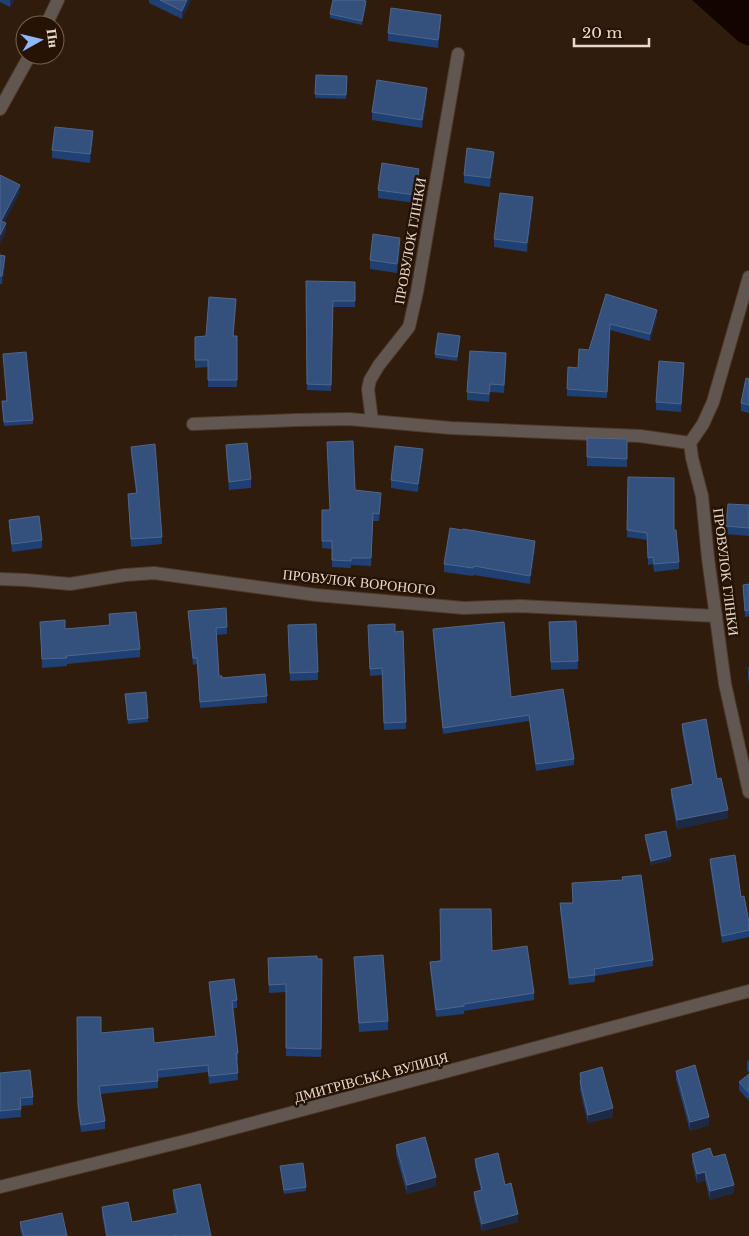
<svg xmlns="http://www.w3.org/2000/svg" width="749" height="1236" font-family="'Libre Baskerville',serif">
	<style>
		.water { fill: #140400 }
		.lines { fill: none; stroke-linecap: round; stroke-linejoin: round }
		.minor-casing { stroke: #4d3a2b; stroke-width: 14 }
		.minor { stroke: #625750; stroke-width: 12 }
		.wall { fill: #1e4072 }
		.shaded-wall { fill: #1c2a45 }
		.building { fill: #34507c; stroke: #506689 }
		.labels { text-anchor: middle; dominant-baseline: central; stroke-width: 5; stroke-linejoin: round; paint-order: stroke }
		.street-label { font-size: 14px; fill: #e6d9ce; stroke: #261304 }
	</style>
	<rect width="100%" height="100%" fill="#301c0c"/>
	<path class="water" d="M692,0H749V46L739,42Z"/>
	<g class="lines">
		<defs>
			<g id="minor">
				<path d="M46,25L58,0"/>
				<path d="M0,109L30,55"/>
				<path d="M749,277L713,402L703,424L690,443L692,458L702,496L708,558L725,684L749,792"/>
				<path d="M372,421L368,389L370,380L379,365L409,327L417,292L458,54"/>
				<path d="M193,424L296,420L349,419L451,428L640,436L690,443"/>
				<path d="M0,579L26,580L70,584L125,575L154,573L316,595L464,608L520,606L716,616"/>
				<path d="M0,1187L193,1139L749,991"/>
			</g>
		</defs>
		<use href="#minor" class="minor-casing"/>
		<use href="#minor" class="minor"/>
	</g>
	<g class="wall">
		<path d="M0,0H14L10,7L0,2Z"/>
		<path d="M149,0H191L182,19L149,3Z"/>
		<path d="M366,5L362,25L330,18V14Z"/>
		<path d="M441,23L438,48L388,41V33Z"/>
		<path d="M316,75L347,76L346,99L315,98Z"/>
		<path d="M427,96L422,128L372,120V112Z"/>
		<path d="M93,140L90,163L52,158V150Z"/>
		<path d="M494,160L490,187L464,183V175Z"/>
		<path d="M419,177L415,203L378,198V190Z"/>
		<path d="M533,205L527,252L494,247V239Z"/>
		<path d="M400,246L397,273L370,269V260Z"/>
		<path d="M0,255L5,264L2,284H0Z"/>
		<path d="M306,281L355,282V307H333L331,391L307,390Z"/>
		<path d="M606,294L657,317L650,341L610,330L607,398L567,396V389L589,350Z"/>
		<path d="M236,306L233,336H237V387H208V367L195,368V337L206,336Z"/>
		<path d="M460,340L457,361L435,358V354Z"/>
		<path d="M506,362L504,393L490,392L489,402L467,400V392Z"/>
		<path d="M684,371L681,412L656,410V402Z"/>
		<path d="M749,379V413L741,411V403Z"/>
		<path d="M2,401L33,420V424L4,426Z"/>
		<path d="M627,439V467L587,466V457Z"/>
		<path d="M226,445L251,479V488L229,490L226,453Z"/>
		<path d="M131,447L162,537V544L131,547L128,494L136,493L131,454Z"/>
		<path d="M423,457L418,492L391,488V480Z"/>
		<path d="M628,477L674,530L679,562V569L654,572L653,564L648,565L647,540L627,537Z"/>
		<path d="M355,490L381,500L379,521H373L371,566L351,565V568L332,567V549L322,548V510H330Z"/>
		<path d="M749,505V536L726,534V526Z"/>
		<path d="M9,520L42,540V548L12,552L9,528Z"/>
		<path d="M535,549L530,584L474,575L473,576L444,572V564Z"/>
		<path d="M749,584V616L745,617L743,585Z"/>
		<path d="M188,611L227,627V634L216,635L219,676L267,696V703L200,708L197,664L193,665Z"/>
		<path d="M109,614L140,649V657L67,664V666L42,668L40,622L65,629L109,625Z"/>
		<path d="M576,621L578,669L551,670L549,622Z"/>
		<path d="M433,629L511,697L574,759V765L536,771L529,721L443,734L433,635Z"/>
		<path d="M403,631L406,729L384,730L382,675L370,676L368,632H395Z"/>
		<path d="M288,633L318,672V680L290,681Z"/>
		<path d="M748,667H749V684L748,676Z"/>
		<path d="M125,694L148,718V722L128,724Z"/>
		<path d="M682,724L717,779L728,818L677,829L671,797V789L692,784L682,732Z"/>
		<path d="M645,835L671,860L651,865L645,839Z"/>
		<path d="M710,859L741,897L749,923V937L722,943L710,866Z"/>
		<path d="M560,903L653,960V966L595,976V982L569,985L560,910Z"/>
		<path d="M492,951L534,993V1000L464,1011V1014L436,1017L430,970V962Z"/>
		<path d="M354,957L388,1021V1030L359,1032Z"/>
		<path d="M268,958L322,959L321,1057L286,1056V992L269,993Z"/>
		<path d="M209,982L237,1000V1008H233L238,1053V1060L237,1061L238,1080L209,1084L208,1072L158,1078V1088L100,1094L105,1121V1129L81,1132L78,1113L77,1017L101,1033L154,1043L215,1036L209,989Z"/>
		<path d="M749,1060V1072L747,1070V1062Z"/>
		<path d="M676,1071L709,1125L690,1131L676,1079Z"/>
		<path d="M0,1073L33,1097V1105L21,1106V1117L0,1119Z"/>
		<path d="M580,1073L613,1117L588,1123L580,1090Z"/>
		<path d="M749,1074V1101L739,1090V1082Z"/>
		<path d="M396,1145L436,1186L407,1194L396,1154Z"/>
		<path d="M692,1154L734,1193L710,1200L705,1180L697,1183L692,1162Z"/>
		<path d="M475,1159L505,1185L518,1222L482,1231L474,1200V1192L481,1191L475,1166Z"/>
		<path d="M280,1166L306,1187V1191L284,1194Z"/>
		<path d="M173,1190L211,1236H106L102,1216V1207L132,1222L176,1213L173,1198Z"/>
		<path d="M20,1222L67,1236H22L20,1230Z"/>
	</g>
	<g class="shaded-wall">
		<path d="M10,0H14L10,7Z"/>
		<path d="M187,0H191L182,19V11Z"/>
		<path d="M366,1V5L362,25V21Z"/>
		<path d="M441,15V23L438,48V40Z"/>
		<path d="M427,88V96L422,128V120Z"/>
		<path d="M93,131V140L90,163V154Z"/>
		<path d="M494,152V160L490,187V178Z"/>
		<path d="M419,169V177L415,203V195Z"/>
		<path d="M20,185V193L1,229V221Z"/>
		<path d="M533,197V205L527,252V243Z"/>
		<path d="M6,223V232L0,244V235Z"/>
		<path d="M400,238V246L397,273V264Z"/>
		<path d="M5,256V264L2,284V276Z"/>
		<path d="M657,310V317L650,341V334Z"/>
		<path d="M506,353V362L504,393V385Z"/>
		<path d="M684,363V371L681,412V404Z"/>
		<path d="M423,449V457L418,492V484Z"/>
		<path d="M535,541V549L530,584V576Z"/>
		<path d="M728,810V818L677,829V820Z"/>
		<path d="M671,856V860L651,865V861Z"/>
		<path d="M613,1108V1117L588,1123V1115Z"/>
		<path d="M709,1117V1125L690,1131V1122Z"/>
		<path d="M705,1172V1180L697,1183V1174Z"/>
		<path d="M436,1177V1186L407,1194V1185Z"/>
		<path d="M734,1185V1193L710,1200V1191Z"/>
		<path d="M518,1214V1222L482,1231V1224Z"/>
	</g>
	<g class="building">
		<path d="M160,0H187L182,11Z"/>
		<path d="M333,0H362L366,1L362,21L330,14Z"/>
		<path d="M391,8L441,15L438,40L388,33Z"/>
		<path d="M316,75L347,76L346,95L315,94Z"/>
		<path d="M377,80L427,88L422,120L372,112Z"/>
		<path d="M55,127L93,131L90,154L52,150Z"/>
		<path d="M467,148L494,152L490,178L464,175Z"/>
		<path d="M382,163L419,169L415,195L378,190Z"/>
		<path d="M0,175L20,185L1,221L6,223L0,235Z"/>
		<path d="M500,193L533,197L527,243L494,239Z"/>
		<path d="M373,234L400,238L397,264L370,260Z"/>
		<path d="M0,255L5,256L2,276H0Z"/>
		<path d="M306,281L355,282V301H333L331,385L307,384Z"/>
		<path d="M606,294L657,310L650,334L610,324L607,392L567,389L568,367L578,368L579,349L589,350Z"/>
		<path d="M209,297L236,299L233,336H237V380H208V360H195V337L206,336Z"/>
		<path d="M438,333L460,336L457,357L435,354Z"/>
		<path d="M470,351L506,353L504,385L490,384L489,394L467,392Z"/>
		<path d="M26,352L33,420L4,422L2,401H7L3,354Z"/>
		<path d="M659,361L684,363L681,404L656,402Z"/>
		<path d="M746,378L749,379V405L741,403Z"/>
		<path d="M587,438L627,439V459L587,457Z"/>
		<path d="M353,441L355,490L381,493L379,514L373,513L371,558H351V561L332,560V541H322V510H330L327,442Z"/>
		<path d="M247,443L251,479L229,482L226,445Z"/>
		<path d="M155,444L162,537L131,539L128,494L137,493L131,447Z"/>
		<path d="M395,446L423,449L418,484L391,480Z"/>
		<path d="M628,477L674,478V530H676L679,562L654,564L653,557L648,558L647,533L627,530Z"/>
		<path d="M728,504L749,505V528L726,526Z"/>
		<path d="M39,516L42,540L12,544L9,520Z"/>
		<path d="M450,528L462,530L463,529L535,541L530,576L474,566L473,568L444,564Z"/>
		<path d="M749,584V610L745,611L743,585Z"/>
		<path d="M226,608L227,627L216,628L219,676H222V678L265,674L267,696L200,702L197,658H193L188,611Z"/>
		<path d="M136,612L140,649L66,656L67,658L42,659L40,622L65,620V629L110,625L109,614Z"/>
		<path d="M576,621L578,661L551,662L549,622Z"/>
		<path d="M504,622L511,697L563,689L574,759L536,764L529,715L443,728L433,629Z"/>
		<path d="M316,624L318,672L290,673L288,625Z"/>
		<path d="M395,624V632L403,631L406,722L384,723L382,668L370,669L368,625Z"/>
		<path d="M146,692L148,718L128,720L125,694Z"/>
		<path d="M706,719L717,779L721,778L728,810L677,820L671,789L693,784L682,724Z"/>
		<path d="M666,831L671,856L651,861L645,835Z"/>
		<path d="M735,855L741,897L744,896L749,923V930L722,936L710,859Z"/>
		<path d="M641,875L653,960L594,969L595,975L569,978L560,903H573L572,883L623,880L622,877Z"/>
		<path d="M440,909H491L492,951L527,946L534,993L464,1004V1006L436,1010L430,962L441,961Z"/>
		<path d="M383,955L388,1021L359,1023L354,957Z"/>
		<path d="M317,956V959H322L321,1049L286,1048V984L269,985L268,958Z"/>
		<path d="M234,979L237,1000L232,1001L238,1053H236L238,1073L209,1076L208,1065L157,1070L158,1081L99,1086L105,1121L81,1125L78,1105L77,1017H101V1033L153,1028L154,1043L216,1036L209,982Z"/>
		<path d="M695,1065L709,1117L690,1122L676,1071Z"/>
		<path d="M602,1067L613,1108L588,1115L580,1081H581L580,1073Z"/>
		<path d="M30,1070L33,1097L20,1098L21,1109L0,1111V1073Z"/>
		<path d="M749,1074V1093L739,1082Z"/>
		<path d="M425,1137L436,1177L407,1185L396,1145Z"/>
		<path d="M710,1148L713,1157L725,1154L734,1185L710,1191L705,1172L697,1174L692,1154Z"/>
		<path d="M498,1153L505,1185L511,1183L518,1214L482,1224L474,1192L482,1190L475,1159Z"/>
		<path d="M303,1163L306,1187L284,1190L280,1166Z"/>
		<path d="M200,1184L211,1236H176V1235L172,1236H107L102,1207L128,1202L132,1222L178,1213L173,1190Z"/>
		<path d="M62,1213L67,1236H24L20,1222Z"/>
	</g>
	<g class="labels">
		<g class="street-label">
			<text transform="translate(410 241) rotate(-80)">ПРОВУЛОК ГЛІНКИ</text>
			<text transform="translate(726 572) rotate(83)">ПРОВУЛОК ГЛІНКИ</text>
			<text transform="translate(359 582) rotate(6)">ПРОВУЛОК ВОРОНОГО</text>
			<text transform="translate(371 1077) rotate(-15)">ДМИТРІВСЬКА ВУЛИЦЯ</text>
		</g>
	</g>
	<g transform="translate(40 40) rotate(82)"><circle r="24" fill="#261304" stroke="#736255"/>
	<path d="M0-4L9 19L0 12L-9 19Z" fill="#8db9fc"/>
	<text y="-8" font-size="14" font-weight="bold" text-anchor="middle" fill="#e6d9ce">Пн</text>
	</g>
	<path d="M574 38v8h75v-8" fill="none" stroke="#e6d9ce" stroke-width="2.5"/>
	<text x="582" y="38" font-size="15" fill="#e6d9ce" stroke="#261304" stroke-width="4" paint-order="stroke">20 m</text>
</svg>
